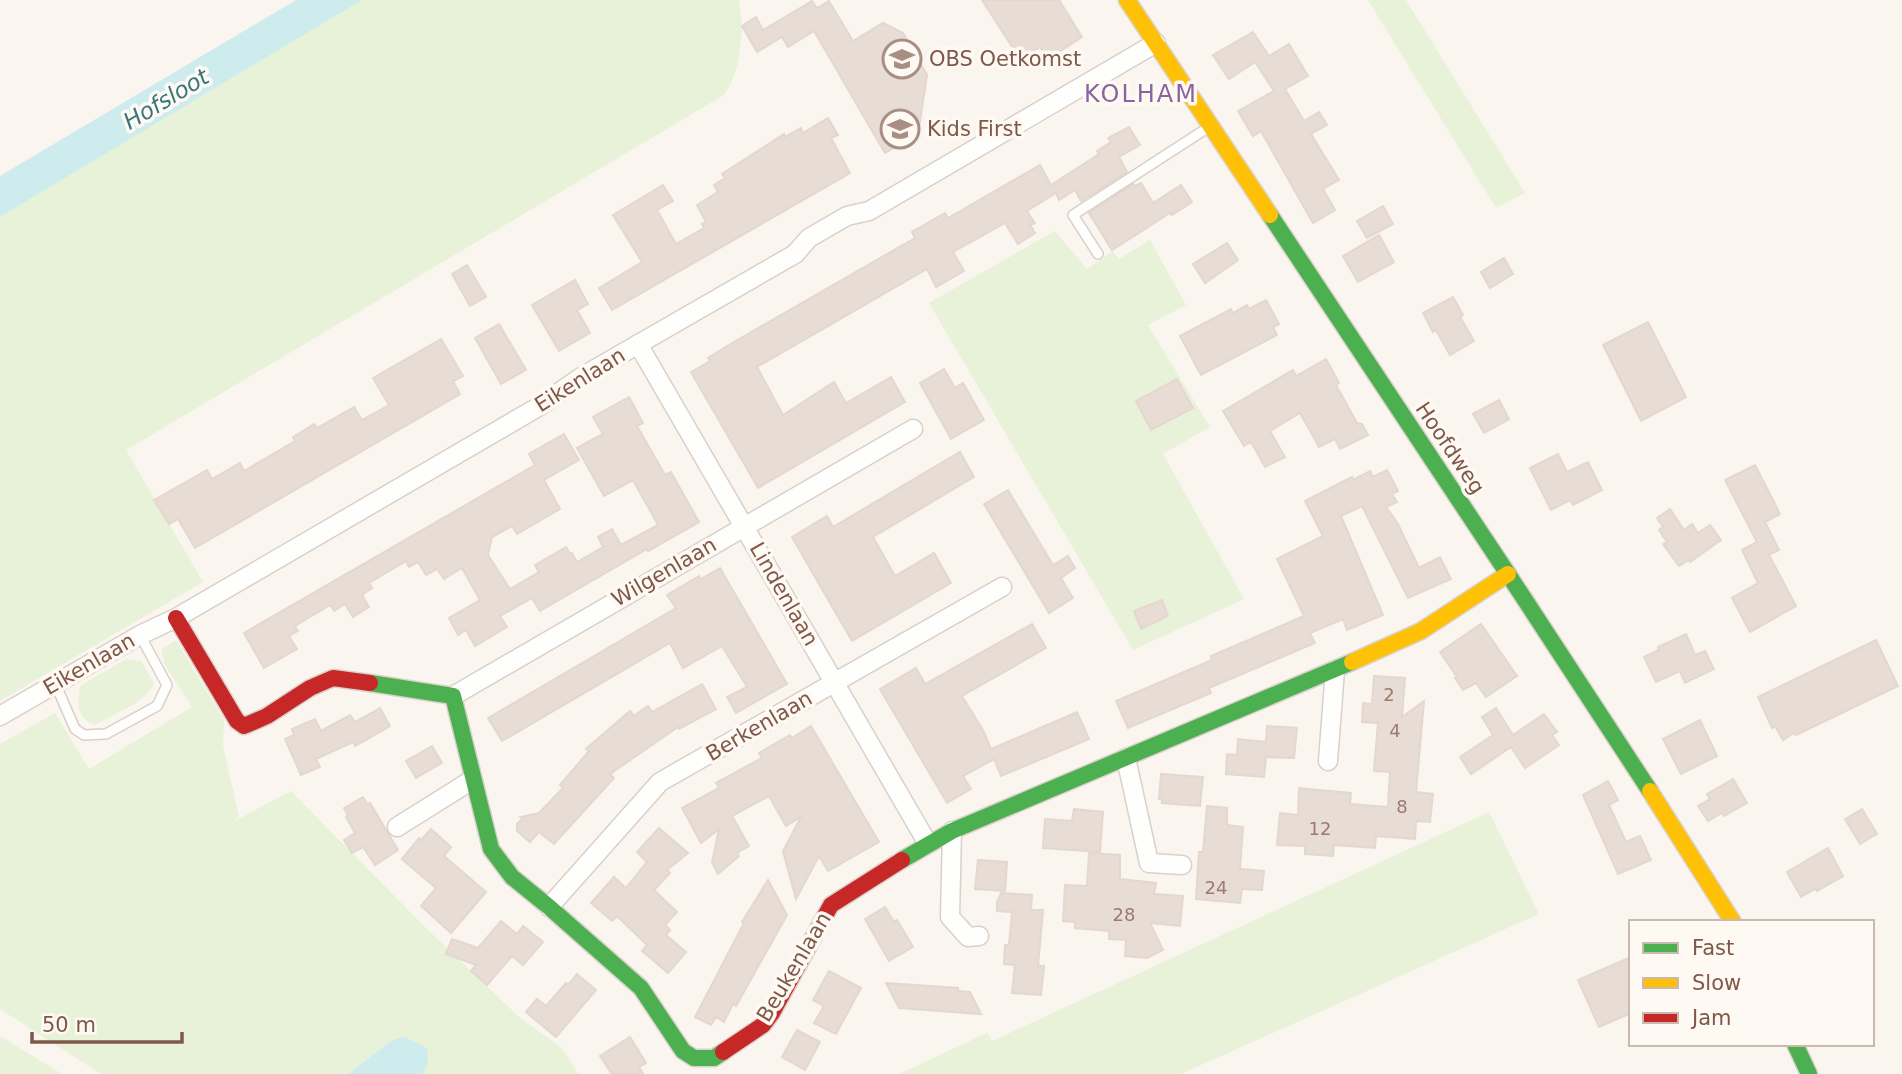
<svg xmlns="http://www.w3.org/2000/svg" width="1902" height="1074" font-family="'DejaVu Sans',sans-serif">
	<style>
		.green { fill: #e8f2d8 }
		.water { fill: #ceeced }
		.building { fill: #e7ddd5; stroke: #e4d7d0; stroke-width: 2 }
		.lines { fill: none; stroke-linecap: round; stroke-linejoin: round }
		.lane-casing { stroke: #dad0cb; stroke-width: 12 }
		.street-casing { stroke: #dad0cb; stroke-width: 21 }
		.fast-casing { stroke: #dbd2cc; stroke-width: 19 }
		.slow-casing { stroke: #dbd2cc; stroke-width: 19 }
		.jam-casing { stroke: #dbd2cc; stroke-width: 19 }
		.lane { stroke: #fefefd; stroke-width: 9 }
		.street { stroke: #fefefd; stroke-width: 18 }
		.fast { stroke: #4caf50; stroke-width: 16 }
		.slow { stroke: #ffc107; stroke-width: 16 }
		.jam { stroke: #c62828; stroke-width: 16 }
		.labels { text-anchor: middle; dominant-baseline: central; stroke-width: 7; stroke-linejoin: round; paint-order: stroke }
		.number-label { font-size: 18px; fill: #9a7b6e }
		.poi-label { font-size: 21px; fill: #7e5849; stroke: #fff9f3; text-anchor: start }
		.street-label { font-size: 21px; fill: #7e5849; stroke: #fff9f3 }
		.water-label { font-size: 23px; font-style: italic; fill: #37767d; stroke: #fff9f3 }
		.quarter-label { font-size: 24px; letter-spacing: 2px; fill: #8865a1; stroke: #fff9f3 }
	</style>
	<rect width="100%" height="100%" fill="#faf5ef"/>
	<g class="green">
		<path d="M362,0H739C743,22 742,54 734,75C732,82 728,89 724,95L126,450L203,582L0,701V217Z"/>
		<path d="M1368,0H1406L1525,193L1496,208Z"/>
		<path d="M1055,231L1087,269L1113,251L1119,259L1150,240L1186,305L1148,325L1210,427L1163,454L1244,599L1133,650L929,303Z"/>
		<path d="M176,640L224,720L223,746L239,816L233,822L291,791L424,926L519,1017L562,1048L578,1074H423L428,1061L404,1037C387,1040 386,1046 373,1056C364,1063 359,1063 349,1074H101L0,1009V744L55,713L89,769L192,707L165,665L161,650Z"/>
		<path d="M126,659L141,661L154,683C147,702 112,715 95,725C75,716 78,705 80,686Z"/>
		<path d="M1489,812L1539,914L1181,1074H899L987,1033L992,1041Z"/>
		<path d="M0,1036L62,1074H0Z"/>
	</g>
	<g class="water">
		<path d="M296,0H362L0,217V176Z"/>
		<path d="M404,1037L427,1048L428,1061L423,1074H349C359,1063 364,1063 373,1055C386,1046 387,1040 404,1037Z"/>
	</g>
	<g class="building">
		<path d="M982,0H1059L1082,37L1048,59L1040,47L1020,59Z"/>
		<path d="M812,1L817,8L829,1L853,41L883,23L903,33L927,75L918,134L885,153L814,31L788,47L782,37L757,52L742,26L756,17L763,30Z"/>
		<path d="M1253,32L1269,56L1289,44L1308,76L1285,89L1304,121L1319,112L1327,125L1311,134L1339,180L1323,189L1335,210L1313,223L1261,131L1253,136L1238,111L1274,91L1255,62L1229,79L1213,55Z"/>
		<path d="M828,118L838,135L831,138L850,173L612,310L599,288L642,262L613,215L663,185L673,201L657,210L676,244L704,228L702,224L706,222L697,205L718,192L714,185L725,178L722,174L784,134L785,137L801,128L803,133Z"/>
		<path d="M1129,127L1140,145L1119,157L1127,172L1081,201L1075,190L1059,200L1056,193L1027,211L1035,223L1030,225L1035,233L1018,244L1005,223L953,252L964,271L936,287L927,269L757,367L783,415L834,382L846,403L891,377L905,402L758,488L691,372L710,361L708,358L727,346L915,238L912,232L945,213L948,218L1040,165L1051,185L1099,154L1097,151L1111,142L1108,138Z"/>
		<path d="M1141,183L1153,203L1181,185L1192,202L1172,215L1170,213L1112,250L1089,213L1133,184L1135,186Z"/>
		<path d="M1383,206L1393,224L1367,238L1357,221Z"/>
		<path d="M1379,235L1394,262L1358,282L1343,256Z"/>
		<path d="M1227,243L1238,260L1205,283L1193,264Z"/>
		<path d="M1504,258L1513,274L1490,288L1481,272Z"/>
		<path d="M467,265L486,297L470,306L452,274Z"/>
		<path d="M575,280L588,304L577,310L590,333L559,351L532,305Z"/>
		<path d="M1453,297L1463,315L1460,317L1474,341L1450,355L1436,330L1433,332L1423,313Z"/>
		<path d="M1266,300L1279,324L1273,327L1277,335L1201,375L1180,336L1231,309L1233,313L1247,305L1249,309Z"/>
		<path d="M1648,322L1686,397L1641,421L1603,345Z"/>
		<path d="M499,324L526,370L501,384L475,338Z"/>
		<path d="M441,339L463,376L453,381L460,394L195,548L178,519L169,524L154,500L207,470L212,479L240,463L244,471L295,441L293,437L314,424L317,428L354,407L362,420L389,405L373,378Z"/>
		<path d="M1326,359L1339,383L1336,385L1357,423L1362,424L1368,435L1340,449L1335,439L1319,447L1300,413L1270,431L1285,457L1265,467L1251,442L1244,446L1223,411L1293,370L1296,376Z"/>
		<path d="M944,369L955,388L963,383L984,420L951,439L920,383Z"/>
		<path d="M1177,379L1193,408L1151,430L1136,401Z"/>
		<path d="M629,397L643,423L637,426L665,475L671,472L699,522L648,551L647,549L540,611L532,598L500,616L507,627L475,646L466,630L458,635L449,618L480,600L462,568L444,579L437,569L426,575L418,562L409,567L406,561L369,583L372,588L362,595L369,607L353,617L345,604L334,611L330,605L295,626L298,631L289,636L297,649L264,668L244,633L535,465L529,454L564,434L579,460L544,480L560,509L517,534L512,526L492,537L488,555L510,589L539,572L535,565L566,547L570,554L572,553L577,562L603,547L598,537L612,529L621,545L658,525L633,480L604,496L577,448L603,434L593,417Z"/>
		<path d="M1499,400L1509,419L1484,433L1473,414Z"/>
		<path d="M960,452L974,477L873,537L895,576L934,553L951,583L852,641L792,537L827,516L833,527Z"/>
		<path d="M1558,454L1567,472L1588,462L1602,490L1573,505L1570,500L1551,510L1530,468Z"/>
		<path d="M1755,465L1780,514L1765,522L1779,550L1769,555L1796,606L1750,632L1732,598L1758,583L1742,550L1757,542L1725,480Z"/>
		<path d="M1387,470L1398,491L1392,494L1397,502L1386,507L1398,524L1419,568L1440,557L1451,579L1408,598L1362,506L1341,516L1383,615L1347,630L1343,619L1310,633L1315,643L1209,688L1211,693L1128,728L1116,701L1212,660L1211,656L1304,616L1277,559L1323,536L1305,501L1352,477L1353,480L1370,471L1373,477Z"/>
		<path d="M1008,490L1053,565L1068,556L1075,568L1061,578L1073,598L1049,613L984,504Z"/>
		<path d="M1670,509L1684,530L1692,524L1698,533L1710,525L1721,540L1690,562L1689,560L1679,566L1663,544L1667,542L1659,530L1663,527L1657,518Z"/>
		<path d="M720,568L787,684L736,713L727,697L747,687L722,646L683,668L670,643L502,741L488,718L676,608L667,595L699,576L701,579Z"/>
		<path d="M1162,600L1168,616L1141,629L1134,611Z"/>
		<path d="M1032,624L1046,648L962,696L984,732L991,749L1077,712L1089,739L1001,776L994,759L963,776L971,789L947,803L880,689L916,668L925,684Z"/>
		<path d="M1481,624L1517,676L1486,697L1476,683L1463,690L1455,678L1457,677L1440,652Z"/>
		<path d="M1686,634L1695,655L1705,651L1714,669L1685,683L1680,671L1656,682L1644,657L1659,650L1658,647Z"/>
		<path d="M1876,640L1898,686L1796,735L1794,733L1783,740L1775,726L1772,728L1758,697Z"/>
		<path d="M1374,676L1405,678L1402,717L1424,701L1416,792L1433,794L1430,822L1416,821L1415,839L1376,836L1375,848L1334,845L1333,856L1305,854V846L1277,845L1280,813L1298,815L1299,788L1351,793L1350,804L1388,807L1390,772L1374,771L1378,723L1362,722L1363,703L1372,704Z"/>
		<path d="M702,684L716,709L679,729L678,727L610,774L614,778L554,844L539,832L530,842L517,831V824L523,818L521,817L539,813L563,788L560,785L589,751L586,749L630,711L634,716L648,706L652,712Z"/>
		<path d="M380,708L390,726L355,746L353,742L316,759L320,767L301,775L285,739L294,735L292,729L315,719L321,731L350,715L355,722Z"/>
		<path d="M1496,708L1513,735L1544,714L1557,732L1552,735L1559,745L1525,768L1511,747L1471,774L1460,757L1493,735L1482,717Z"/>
		<path d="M1700,720L1717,756L1681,774L1663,739Z"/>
		<path d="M811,726L879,842L828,871L819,856L796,899L783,851L801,817L786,826L769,796L732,816L749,846L737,853L739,856L718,874L712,862L719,829L701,843L682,808L719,788L716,783L762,758L759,753L790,735L792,738Z"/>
		<path d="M1267,726L1297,728L1294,758L1266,757L1264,777L1226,774L1227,754L1237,755L1238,739L1266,742Z"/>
		<path d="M432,746L442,763L416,778L406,761Z"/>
		<path d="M1161,774L1203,777L1200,806L1162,803V799H1159Z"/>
		<path d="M1733,779L1747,803L1724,816L1722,813L1708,821L1698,806L1710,799L1707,794Z"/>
		<path d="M1608,781L1618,800L1609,805L1626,842L1640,836L1651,860L1618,874L1583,795Z"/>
		<path d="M363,797L367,804L370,803L398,850L375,865L363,847L352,853L344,840L355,833L346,817L348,815L344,808Z"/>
		<path d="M1207,806L1227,808V825L1243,827L1240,869L1264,871L1262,890L1242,889L1240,903L1196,899L1199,852H1203Z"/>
		<path d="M1074,809L1103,812L1100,852L1043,848L1045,819L1072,821Z"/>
		<path d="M1862,809L1877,834L1860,844L1845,819Z"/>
		<path d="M659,828L688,853L667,870L670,873L654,890L677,912L665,925L670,930L666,935L686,952L668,973L642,951L647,945L617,916L612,921L591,903L614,877L626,888L647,862L637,852Z"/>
		<path d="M431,829L451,847L444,856L486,892L451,933L421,906L436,888L402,859L419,838L421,840Z"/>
		<path d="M1828,848L1843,876L1817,891L1815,889L1801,897L1787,872Z"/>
		<path d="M1089,853L1120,855V879L1156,883L1154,894L1183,896L1180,926L1150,923L1163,950L1147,958L1125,956L1126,940L1109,939V931L1075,928V922L1063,921L1065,885L1087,886Z"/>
		<path d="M978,860L1007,862L1005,891L975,889Z"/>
		<path d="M768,880L787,915L736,1006L733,1004L724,1022L716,1017L711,1025L695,1017L744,923L742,922Z"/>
		<path d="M1001,893L1032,895L1031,910H1043L1038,966H1044L1041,995L1012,993L1015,965L1004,964L1005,945H1009L1012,912L997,911V902Z"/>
		<path d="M885,907L894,922L897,920L913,947L889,961L865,919Z"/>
		<path d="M501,921L517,934L523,926L543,942L523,965L512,956L487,985L471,971L476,965L446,954L452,939L478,948Z"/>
		<path d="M1631,957V1013L1599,1027L1578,980Z"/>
		<path d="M829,971L861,988L836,1034L814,1023L824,1006L813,1000Z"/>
		<path d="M577,974L596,990L556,1037L526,1012L537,999L546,1006L566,983L569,984Z"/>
		<path d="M886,983L958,988V991L970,992L981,1014L899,1008Z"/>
		<path d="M797,1030L820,1042L805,1070L782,1057Z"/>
		<path d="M630,1037L646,1063L639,1067L643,1074H612L600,1056Z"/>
	</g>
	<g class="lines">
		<defs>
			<g id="lane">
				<path d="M1098,254L1073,215L1209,127"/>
				<path d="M55,683L75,729L84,735L106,734L157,706L167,685L140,635"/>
			</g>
			<g id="street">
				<path d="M638,344L928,844"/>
				<path d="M453,696L913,429"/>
				<path d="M0,716L140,635L176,618L538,407L583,376L795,254L809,238L847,216L869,211L1156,43"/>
				<path d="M1126,758L1149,863L1182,865"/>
				<path d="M1328,761L1335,670"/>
				<path d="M397,827L472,780"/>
				<path d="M952,831L950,917L968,937L979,936"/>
				<path d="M549,907L660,782L1002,587"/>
			</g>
			<g id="fast">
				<path d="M1270,215L1508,574L1650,791"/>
				<path d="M370,683L453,696L491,849L512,877L549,907L641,988L683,1051L694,1058H714L723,1052"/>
				<path d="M902,860L952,831L1352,662"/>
				<path d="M1795,1044L1809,1074"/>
			</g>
			<g id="slow">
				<path d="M1127,0L1270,215"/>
				<path d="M1352,662L1421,631L1508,574"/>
				<path d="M1650,791L1733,922"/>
			</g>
			<g id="jam">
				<path d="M176,618L237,721L244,726L267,716L310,688L333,678L370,683"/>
				<path d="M723,1052L763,1025L772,1013L831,905L902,860"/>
			</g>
		</defs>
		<use href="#lane" class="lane-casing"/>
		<use href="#street" class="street-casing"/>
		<use href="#fast" class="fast-casing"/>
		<use href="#slow" class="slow-casing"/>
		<use href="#jam" class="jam-casing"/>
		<use href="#lane" class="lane"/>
		<use href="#street" class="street"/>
		<use href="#fast" class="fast"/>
		<use href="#slow" class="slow"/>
		<use href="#jam" class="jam"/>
	</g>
	<defs>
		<symbol id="school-ring" viewBox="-11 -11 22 22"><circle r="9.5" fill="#fff9f3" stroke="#a98f83" stroke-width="1.5"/><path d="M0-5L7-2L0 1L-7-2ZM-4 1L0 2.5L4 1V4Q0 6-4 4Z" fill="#a98f83"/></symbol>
	</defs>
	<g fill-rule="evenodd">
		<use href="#school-ring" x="880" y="37" width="44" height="44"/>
		<use href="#school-ring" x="878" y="107" width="44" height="44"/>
	</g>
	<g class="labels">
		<g class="number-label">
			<text x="1389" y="694">2</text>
			<text x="1395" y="730">4</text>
			<text x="1402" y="806">8</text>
			<text x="1320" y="828">12</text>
			<text x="1216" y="887">24</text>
			<text x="1124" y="914">28</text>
		</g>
		<g class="poi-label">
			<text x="929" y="59">OBS Oetkomst</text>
			<text x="927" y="129">Kids First</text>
		</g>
		<g class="street-label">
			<text transform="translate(580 380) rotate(-32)">Eikenlaan</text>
			<text transform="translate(1450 448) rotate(56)">Hoofdweg</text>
			<text transform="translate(664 572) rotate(-30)">Wilgenlaan</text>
			<text transform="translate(784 594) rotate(60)">Lindenlaan</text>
			<text transform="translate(89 664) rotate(-30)">Eikenlaan</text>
			<text transform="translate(759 726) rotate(-30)">Berkenlaan</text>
			<text transform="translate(794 967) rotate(-59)">Beukenlaan</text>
		</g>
		<g class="water-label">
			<text transform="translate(166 99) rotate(-31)">Hofsloot</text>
		</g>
		<g class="quarter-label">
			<text x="1141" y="94">KOLHAM</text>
		</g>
	</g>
	<rect x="1629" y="920" width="245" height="126" fill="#fff9f3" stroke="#cbb9af" stroke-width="2"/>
	<rect x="1643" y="943" width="35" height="10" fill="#4caf50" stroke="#cbb9af" stroke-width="2"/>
	<text x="1692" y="955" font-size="21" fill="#7e5849">Fast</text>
	<rect x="1643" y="978" width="35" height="10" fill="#ffc107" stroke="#cbb9af" stroke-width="2"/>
	<text x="1692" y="990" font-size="21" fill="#7e5849">Slow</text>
	<rect x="1643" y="1013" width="35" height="10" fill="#c62828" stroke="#cbb9af" stroke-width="2"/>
	<text x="1692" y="1025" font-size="21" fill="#7e5849">Jam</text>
	<path d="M32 1032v10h150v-10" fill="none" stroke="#7e5849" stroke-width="3.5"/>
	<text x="42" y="1032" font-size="21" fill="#7e5849" stroke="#fff9f3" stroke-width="5" paint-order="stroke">50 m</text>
</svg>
